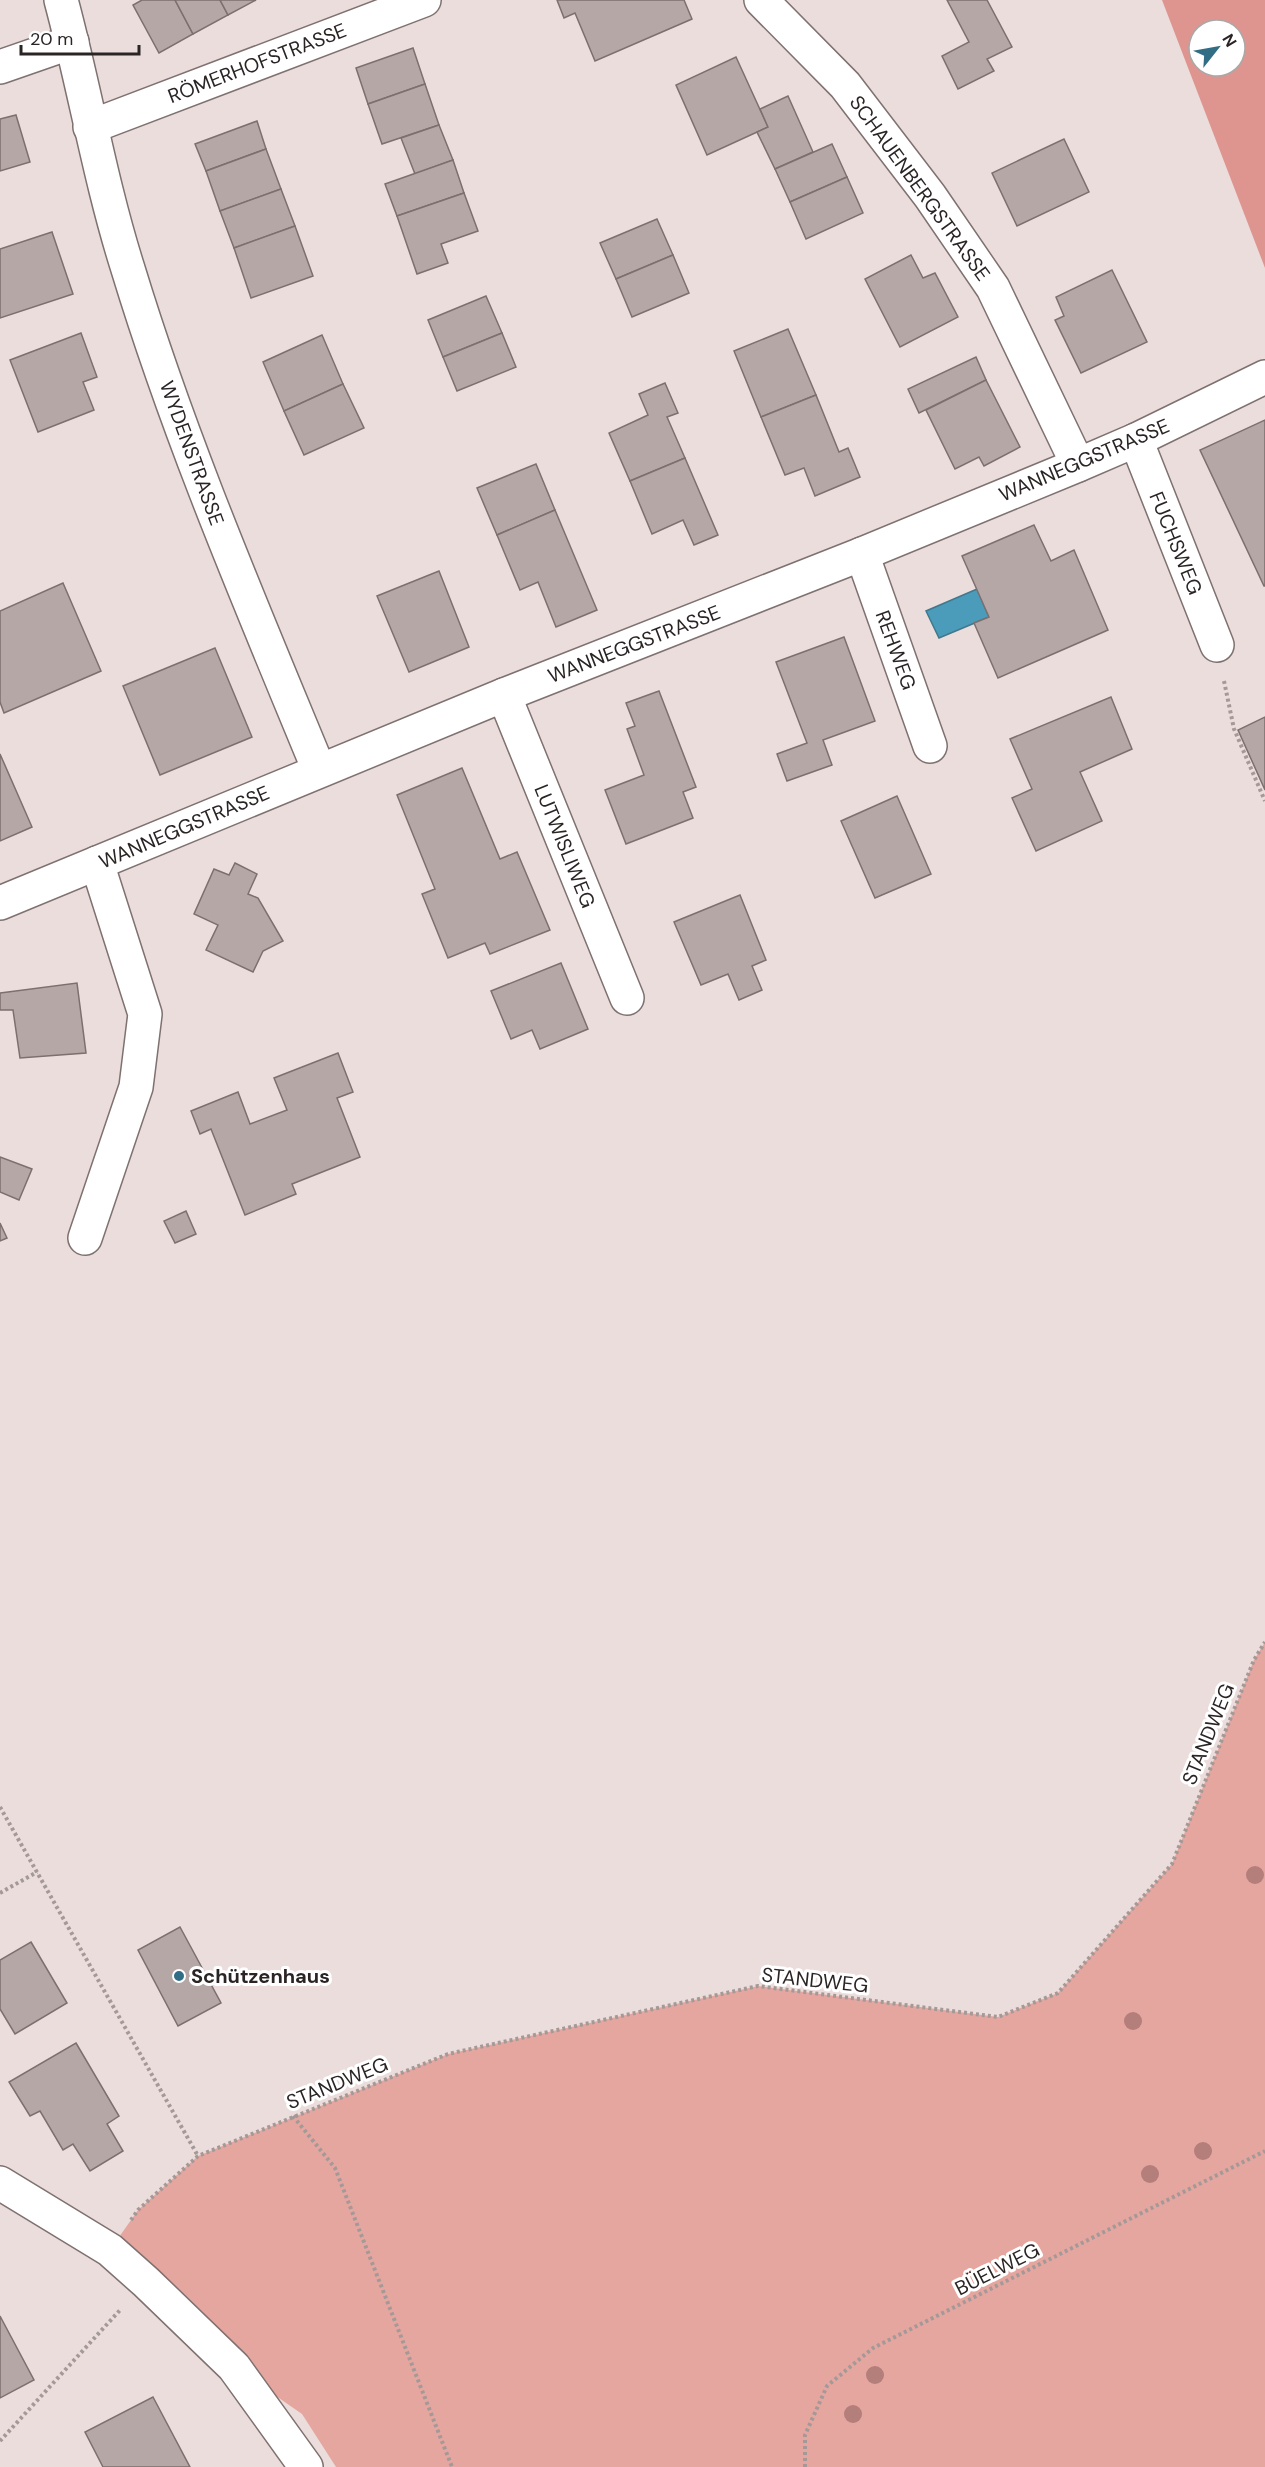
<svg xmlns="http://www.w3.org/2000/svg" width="1265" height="2467" font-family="'DM Sans',sans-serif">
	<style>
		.green { fill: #e5a6a0 }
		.forest { fill: #df958f; fill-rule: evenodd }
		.water { fill: #4b9bba; stroke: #41788d; stroke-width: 1.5 }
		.building { fill: #b5a7a6; stroke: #7c6f6e; stroke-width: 1.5 }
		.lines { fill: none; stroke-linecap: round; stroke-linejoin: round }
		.minor-casing { stroke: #7e7170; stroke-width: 36 }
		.path { stroke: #a49997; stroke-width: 4; stroke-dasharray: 3 3; stroke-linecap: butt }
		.minor { stroke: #fff; stroke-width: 33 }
		.tree { fill: #b47e7b }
		.poi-dot { fill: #316d84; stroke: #fff; stroke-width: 2 }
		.labels { text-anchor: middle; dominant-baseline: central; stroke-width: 6; stroke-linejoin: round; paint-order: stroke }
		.street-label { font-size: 20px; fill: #2a2524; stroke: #fff }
		.poi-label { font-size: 20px; font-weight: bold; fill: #2a2524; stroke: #fff; text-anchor: start }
	</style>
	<rect width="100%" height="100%" fill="#ebdddb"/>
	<path class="green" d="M1265,1642V2467H336L302,2414L234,2367L110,2250L138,2210L198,2156L448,2054L758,1986L998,2017L1058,1993L1172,1864L1254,1660Z"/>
	<path class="forest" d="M1162,0H1265V268ZM1199,30H1235V66H1199Z"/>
	<path class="water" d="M977,589L989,617L939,638L926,611Z"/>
	<g class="building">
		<path d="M142,0H175L193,34L159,53L133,5Z"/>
		<path d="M175,0H220L228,15L193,34Z"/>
		<path d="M220,0H256L228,15Z"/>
		<path d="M557,0H684L692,19L595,61L575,13L564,18Z"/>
		<path d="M947,0H987L1012,47L987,59L994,71L958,89L942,56L969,42Z"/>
		<path d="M413,48L425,84L368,104L356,68Z"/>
		<path d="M736,57L768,127L707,155L676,85Z"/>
		<path d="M425,84L439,125L382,144L368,104Z"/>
		<path d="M788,96L813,152L775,169L757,132L768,127L760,109Z"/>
		<path d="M16,115L30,162L0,171V119Z"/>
		<path d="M257,121L266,149L206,171L195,144Z"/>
		<path d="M439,125L453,160L415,174L401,138Z"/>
		<path d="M1064,139L1089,192L1017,226L992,173Z"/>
		<path d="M832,144L847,177L790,202L775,169Z"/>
		<path d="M266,149L281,189L220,211L206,171Z"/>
		<path d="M453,160L464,193L397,216L385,184Z"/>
		<path d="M847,177L863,213L806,239L790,202Z"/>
		<path d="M281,189L295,226L234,248L220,211Z"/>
		<path d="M464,193L478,231L441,244L448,263L417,274L397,216Z"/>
		<path d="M657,219L673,255L616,279L600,243Z"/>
		<path d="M295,226L313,276L251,298L234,248Z"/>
		<path d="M52,232L73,294L0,318V249Z"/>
		<path d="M673,255L689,293L632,317L616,279Z"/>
		<path d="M911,255L923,278L935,273L958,317L900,347L865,279Z"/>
		<path d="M1112,270L1147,342L1081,373L1055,320L1064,316L1056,297Z"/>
		<path d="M486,296L502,333L443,357L428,320Z"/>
		<path d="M788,329L816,395L761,417L734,351Z"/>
		<path d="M81,333L97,377L83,382L94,410L38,432L10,360Z"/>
		<path d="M502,333L516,367L457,391L443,357Z"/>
		<path d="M322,335L343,384L284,411L263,362Z"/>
		<path d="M976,357L986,380L919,413L908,389Z"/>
		<path d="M986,380L1020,447L984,466L979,457L955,469L926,410Z"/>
		<path d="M665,383L678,413L667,417L685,458L630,481L609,433L648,415L639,394Z"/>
		<path d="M343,384L364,428L304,455L284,411Z"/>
		<path d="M816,395L839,452L848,448L860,477L815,496L804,468L785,475L761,417Z"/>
		<path d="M1265,420V586H1264L1200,450Z"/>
		<path d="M685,458L718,535L694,545L683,520L652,534L630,481Z"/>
		<path d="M536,464L555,510L497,535L477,488Z"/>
		<path d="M555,510L597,610L556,627L538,582L520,590L497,535Z"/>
		<path d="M1034,525L1051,561L1074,550L1108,630L998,678L974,623L989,617L962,556Z"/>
		<path d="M439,571L469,647L409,672L377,596Z"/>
		<path d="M63,583L101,671L4,713L0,702V611Z"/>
		<path d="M844,637L875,721L823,740L832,765L787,781L777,754L807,743L776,662Z"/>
		<path d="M215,648L252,737L160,775L123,686Z"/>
		<path d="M659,691L696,787L683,792L693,818L626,844L605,790L644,775L627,729L635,726L626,703Z"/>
		<path d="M1111,697L1132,749L1080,772L1102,821L1036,851L1012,798L1032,789L1010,739Z"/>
		<path d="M1265,717V790L1238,730Z"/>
		<path d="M0,754L32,827L0,841Z"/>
		<path d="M462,768L500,859L517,852L550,930L490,954L485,943L448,958L422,894L435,889L397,795Z"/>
		<path d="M897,796L931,874L875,898L841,821Z"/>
		<path d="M235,863L257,874L248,894L258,898L283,941L263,951L253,972L206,950L218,925L194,914L214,869L229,875Z"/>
		<path d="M740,895L766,960L752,966L762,990L739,1000L728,974L701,985L674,922Z"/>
		<path d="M561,963L588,1029L540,1049L532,1030L511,1039L491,991Z"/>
		<path d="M77,983L86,1053L20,1058L13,1010H0V993Z"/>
		<path d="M338,1053L353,1092L337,1098L360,1157L292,1184L296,1194L245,1215L211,1129L200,1134L191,1111L238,1092L250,1124L287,1110L274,1078Z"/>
		<path d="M0,1157L32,1169L19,1200L0,1192Z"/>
		<path d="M186,1211L196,1234L175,1243L164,1221Z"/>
		<path d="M0,1223L7,1238L0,1241Z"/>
		<path d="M180,1927L221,2003L178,2026L138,1950Z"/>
		<path d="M31,1942L67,2003L15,2034L0,2009V1960Z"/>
		<path d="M76,2043L119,2116L107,2124L123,2151L90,2171L73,2144L63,2150L40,2111L30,2116L9,2082Z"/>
		<path d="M0,2316L34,2380L0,2398Z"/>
		<path d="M153,2397L190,2467H103L85,2432Z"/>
	</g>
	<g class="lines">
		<defs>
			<g id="minor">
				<path d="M61,0C85,89 100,181 128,269C180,440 251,605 319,770"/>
				<path d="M761,0L845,85L930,196L993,288L1078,465"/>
				<path d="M0,67L72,42"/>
				<path d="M90,127L424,0"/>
				<path d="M1136,440L1217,645"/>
				<path d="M862,554L930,746"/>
				<path d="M504,695L627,998"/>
				<path d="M0,903L504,695L862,554L1078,465L1136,440L1265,377"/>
				<path d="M85,1238L136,1087L145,1014L97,863"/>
				<path d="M0,2183L110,2250L146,2282L234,2367L306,2467"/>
			</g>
		</defs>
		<use href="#minor" class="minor-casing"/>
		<g class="path">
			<path d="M1224,681L1234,729L1265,801"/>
			<path d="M0,1807L198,2156"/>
			<path d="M0,1893L37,1872"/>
			<path d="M293,2116L335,2168L452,2467"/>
			<path d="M131,2220L138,2210L198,2156L448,2054L758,1986L998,2017L1058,1993L1172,1864L1254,1660L1265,1642"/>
			<path d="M0,2441L121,2309"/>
			<path d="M805,2467V2435L827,2386L873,2348L1265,2151"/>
		</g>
		<use href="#minor" class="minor"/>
	</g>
	<g class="tree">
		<circle cx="1255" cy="1875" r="9"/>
		<circle cx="1133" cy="2021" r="9"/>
		<circle cx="1203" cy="2151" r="9"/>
		<circle cx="1150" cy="2174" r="9"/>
		<circle cx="875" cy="2375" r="9"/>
		<circle cx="853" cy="2414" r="9"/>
	</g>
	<circle class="poi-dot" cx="179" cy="1976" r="6"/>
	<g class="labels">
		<g class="street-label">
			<text transform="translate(257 63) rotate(-21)">RÖMERHOFSTRASSE</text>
			<text transform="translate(920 188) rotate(54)">SCHAUENBERGSTRASSE</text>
			<text transform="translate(192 453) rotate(70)">WYDENSTRASSE</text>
			<text transform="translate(1084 460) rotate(-23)">WANNEGGSTRASSE</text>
			<text transform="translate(1176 543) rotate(68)">FUCHSWEG</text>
			<text transform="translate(634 644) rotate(-21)">WANNEGGSTRASSE</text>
			<text transform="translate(896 650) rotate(70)">REHWEG</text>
			<text transform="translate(184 827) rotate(-23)">WANNEGGSTRASSE</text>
			<text transform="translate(565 846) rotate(68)">LUTWISLIWEG</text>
			<text transform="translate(1208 1734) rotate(-68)">STANDWEG</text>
			<text transform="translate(815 1980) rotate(6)">STANDWEG</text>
			<text transform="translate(337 2083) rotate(-22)">STANDWEG</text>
			<text transform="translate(997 2269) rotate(-27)">BÜELWEG</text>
		</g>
		<g class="poi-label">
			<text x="191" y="1976">Schützenhaus</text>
		</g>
	</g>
	<g transform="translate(1217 48) rotate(59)"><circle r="28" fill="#ffffff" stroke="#aaa8a7" stroke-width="1.5"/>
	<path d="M0-4.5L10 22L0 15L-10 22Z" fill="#316d84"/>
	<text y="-9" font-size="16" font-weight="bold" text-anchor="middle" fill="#2a2524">N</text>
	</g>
	<path d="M21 45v9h118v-9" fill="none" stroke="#2a2524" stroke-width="3"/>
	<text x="30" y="45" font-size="18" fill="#2a2524" stroke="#ffffff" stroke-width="4.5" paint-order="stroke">20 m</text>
</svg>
